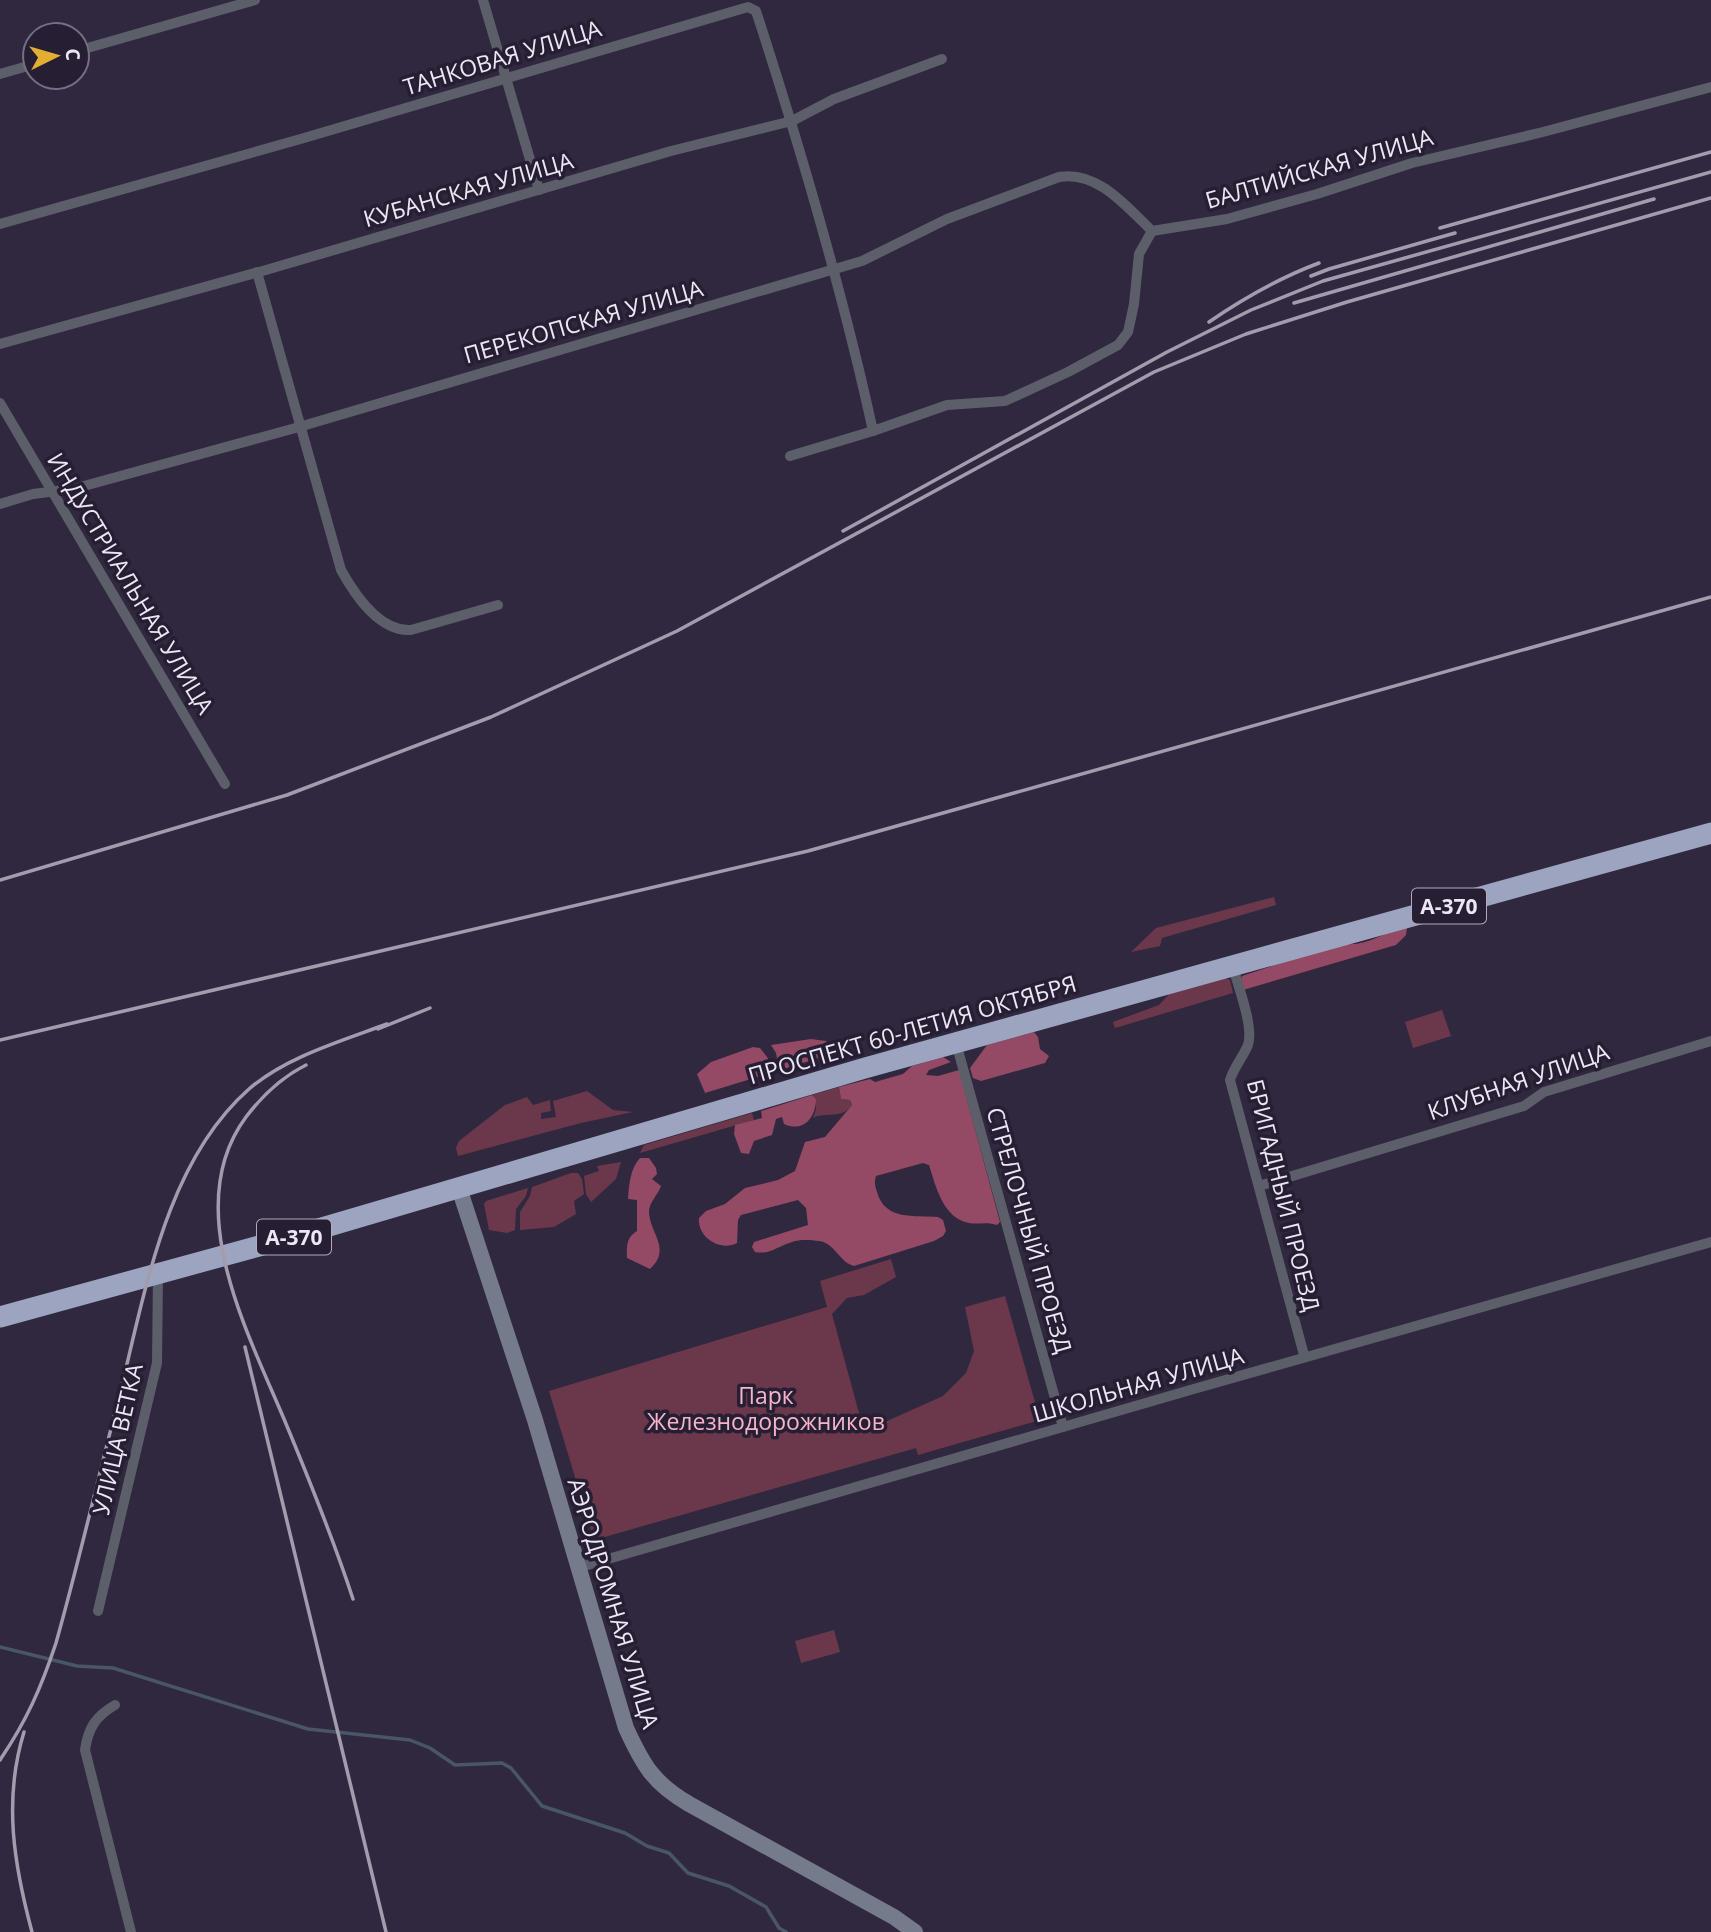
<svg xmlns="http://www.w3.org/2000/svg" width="1711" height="1932" font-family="'Open Sans',sans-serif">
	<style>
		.green { fill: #6b384b }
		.forest { fill: #944965 }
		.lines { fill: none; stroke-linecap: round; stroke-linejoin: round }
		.stream { stroke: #495665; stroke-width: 3.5 }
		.street { stroke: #5c5f6a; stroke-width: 10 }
		.secondary { stroke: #767b8c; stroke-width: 16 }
		.highway { stroke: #9ca4bf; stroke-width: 21 }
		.rail { stroke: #a29cae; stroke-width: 3.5 }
		.labels { text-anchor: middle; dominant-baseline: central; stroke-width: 7; stroke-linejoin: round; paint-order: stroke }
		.shield { fill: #261f33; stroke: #b1abbc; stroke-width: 2 }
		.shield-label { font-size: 21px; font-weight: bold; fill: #ece7f6 }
		.street-label { font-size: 23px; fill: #ece7f6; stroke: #261f33 }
		.park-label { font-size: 23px; fill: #f6b4c9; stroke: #261f33 }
	</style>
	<rect width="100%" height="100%" fill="#30283e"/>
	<g class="green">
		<path d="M1274,897L1276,905L1162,938L1160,946L1131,952L1156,928Z"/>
		<path d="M1226,978L1230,980L1233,993L1115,1028L1113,1022L1159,1005L1170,993Z"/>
		<path d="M1442,1010L1451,1036L1413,1048L1405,1022Z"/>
		<path d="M839,1087L841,1099L850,1100L852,1105C841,1120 827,1111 813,1118L816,1109V1099L812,1095Z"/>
		<path d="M587,1091L613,1110L633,1112L581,1123L458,1156L456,1148L459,1141L505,1105L527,1097L533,1105L550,1100L551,1111L541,1113V1119L556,1117L553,1101Z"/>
		<path d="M752,1113L754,1120L640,1153L644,1145Z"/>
		<path d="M621,1162L616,1179L591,1202L586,1194L584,1176L599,1171L597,1166Z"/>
		<path d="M571,1173H578L582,1179L584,1194L574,1201L576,1214L554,1227L520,1230V1212L530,1196L532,1187Z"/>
		<path d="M528,1188L526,1196L516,1209L515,1230L507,1233L489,1230L484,1204L486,1201Z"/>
		<path d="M891,1259L896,1277L864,1295L847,1298L832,1314L862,1424L876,1426L943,1396L966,1373L974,1351L965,1307L1005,1296L1040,1420L918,1455L916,1448L594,1540L549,1391L827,1307L820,1281Z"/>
		<path d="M834,1630L840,1652L801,1663L795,1641Z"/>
	</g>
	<g class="forest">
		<path d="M1403,927L1407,928L1406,935L1396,945L1243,990L1240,981L1242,976L1341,943C1362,949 1383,933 1403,927Z"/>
		<path d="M1034,1032L1038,1037L1040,1049L1049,1056L1045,1063L981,1081L973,1078L970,1068L987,1045Z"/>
		<path d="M811,1039L826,1041L832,1049L829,1055L705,1093L697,1074L711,1062L753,1047L760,1048L773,1065L778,1063L776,1053L771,1045Z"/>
		<path d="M943,1057L951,1062L929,1070L926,1075L938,1076L959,1070L1000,1222L997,1225C986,1221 978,1225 969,1223C943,1218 936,1187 929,1165L923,1163L876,1176C874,1182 875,1186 877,1192C885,1221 914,1215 938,1217L943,1220L946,1231L943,1236L934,1241L854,1266C839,1262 835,1243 819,1241C811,1240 800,1239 792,1242C778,1246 770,1255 755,1252L752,1247L754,1242L808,1225L806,1208L798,1200L741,1215L738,1220L737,1243C720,1252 697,1237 699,1218L706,1211L725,1204L745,1188L778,1180L795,1171L805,1142L825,1137L852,1105L850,1100L841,1099L839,1087L870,1079L875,1082L903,1074L912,1066Z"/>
		<path d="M812,1095L816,1099C816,1117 804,1133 784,1124L782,1117L776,1119L772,1135L754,1141L749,1154L741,1153L734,1134L735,1125L762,1118L761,1111Z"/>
		<path d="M640,1158H649L656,1168L657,1174L652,1179L661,1186C658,1195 649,1202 649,1212C650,1234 672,1249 650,1269L627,1258C627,1245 626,1238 637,1231V1200L628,1199C629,1185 630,1169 640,1158Z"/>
	</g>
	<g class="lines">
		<path class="stream" d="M0,1647L77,1666L113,1668L308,1729L410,1740L430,1748L455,1765L502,1763L511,1768L542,1806L625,1833L647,1846L669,1853L688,1873L729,1886L766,1907L779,1928L786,1932"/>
		<g class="street">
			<path d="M483,0L539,190"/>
			<path d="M77,51L255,0"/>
			<path d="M0,74L35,64"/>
			<path d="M0,224L304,138L748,7L756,11C801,150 842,289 873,431"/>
			<path d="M257,272L341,570C355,595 379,632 411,630L498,605"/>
			<path d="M0,344L266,270L671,151L792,121L834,99L942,59"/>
			<path d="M0,403L225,784"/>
			<path d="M790,456L873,431L947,405L1005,401L1068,372L1118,345L1128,332L1134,304L1139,254L1152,231L1227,219L1317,194L1412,163L1543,132L1711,87"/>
			<path d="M0,504L33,494L73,489L299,427L862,261L947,219L1059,177C1097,170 1126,206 1152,231"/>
			<path d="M1233,967C1238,986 1254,1027 1248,1045C1243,1057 1234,1067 1230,1080L1304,1355"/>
			<path d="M956,1043L1063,1427"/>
			<path d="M1259,1186L1524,1106L1544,1092L1711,1041"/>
			<path d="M577,1568C955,1458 1332,1348 1711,1242"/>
			<path d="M98,1611L157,1363L158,1274"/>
			<path d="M115,1705C96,1716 88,1728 85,1750L131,1932"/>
		</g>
		<path class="secondary" d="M459,1188L535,1420L626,1728C643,1765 653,1783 689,1804L894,1917L915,1932"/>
		<path class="highway" d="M0,1317L288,1238L865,1068L1711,833"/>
		<g class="rail">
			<path d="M1440,228L1711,152"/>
			<path d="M1311,276L1329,269L1455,233"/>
			<path d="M1294,303L1654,199"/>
			<path d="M1209,322C1244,298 1279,278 1319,263"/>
			<path d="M843,531L1167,352L1251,310L1323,281L1711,172"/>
			<path d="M0,880L287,795L491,717L677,631L1154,372L1246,334L1347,302L1711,198"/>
			<path d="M378,1029L430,1008"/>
			<path d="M0,1040L808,851L1711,597"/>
			<path d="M306,1065C282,1077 262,1096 246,1117C180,1206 247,1331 284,1419C309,1479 333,1538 353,1599"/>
			<path d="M245,1347L386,1932"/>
			<path d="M24,1732C3,1800 14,1865 32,1932"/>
			<path d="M0,1760C27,1720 41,1688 56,1643C79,1561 98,1479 119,1397C145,1294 165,1163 249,1089C286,1057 341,1041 387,1024"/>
		</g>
	</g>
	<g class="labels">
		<g class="shield">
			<rect x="1412" y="888.5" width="74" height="35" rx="5"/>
			<rect x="257" y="1219.5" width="74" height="35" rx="5"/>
		</g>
		<g class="shield-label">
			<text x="1449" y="906">А-370</text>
			<text x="294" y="1237">А-370</text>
		</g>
		<g class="street-label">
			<text transform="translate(502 57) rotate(-17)">ТАНКОВАЯ УЛИЦА</text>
			<text transform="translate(1319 168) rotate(-16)">БАЛТИЙСКАЯ УЛИЦА</text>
			<text transform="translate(468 189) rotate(-16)">КУБАНСКАЯ УЛИЦА</text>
			<text transform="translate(583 321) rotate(-16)">ПЕРЕКОПСКАЯ УЛИЦА</text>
			<text transform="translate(131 583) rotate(59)">ИНДУСТРИАЛЬНАЯ УЛИЦА</text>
			<text transform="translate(912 1029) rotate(-16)">ПРОСПЕКТ 60-ЛЕТИЯ ОКТЯБРЯ</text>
			<text transform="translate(1518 1081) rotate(-19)">КЛУБНАЯ УЛИЦА</text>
			<text transform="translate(1284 1195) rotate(76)">БРИГАДНЫЙ ПРОЕЗД</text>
			<text transform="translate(1030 1230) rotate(74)">СТРЕЛОЧНЫЙ ПРОЕЗД</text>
			<text transform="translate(1138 1384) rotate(-16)">ШКОЛЬНАЯ УЛИЦА</text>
			<text transform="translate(117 1439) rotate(-77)">УЛИЦА ВЕТКА</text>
			<text transform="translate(614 1603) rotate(73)">АЭРОДРОМНАЯ УЛИЦА</text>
		</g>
		<g class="park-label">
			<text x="766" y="1395">Парк<tspan x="766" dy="26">Железнодорожников</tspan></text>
		</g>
	</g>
	<g transform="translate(56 56) rotate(85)"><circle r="33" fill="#261f33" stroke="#756f81" stroke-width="2"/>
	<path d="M0-5L12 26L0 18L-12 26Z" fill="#e2af34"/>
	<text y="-10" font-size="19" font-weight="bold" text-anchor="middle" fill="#ece7f6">С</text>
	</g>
</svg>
